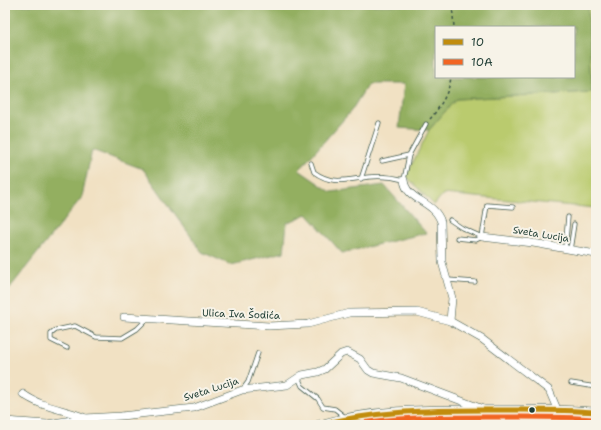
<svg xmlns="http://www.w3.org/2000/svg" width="601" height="430" font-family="'Shantell Sans',sans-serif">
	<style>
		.green { fill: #bacb6e; stroke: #6c8451 }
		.forest { fill: #93af61; stroke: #59764a; fill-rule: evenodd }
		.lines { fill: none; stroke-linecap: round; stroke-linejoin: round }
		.service-casing { stroke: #3e5649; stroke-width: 5 }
		.minor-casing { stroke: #3e5649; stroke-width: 8 }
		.tertiary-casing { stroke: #3e5649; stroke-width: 10 }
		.path { stroke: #3e5649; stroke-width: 1.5; stroke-dasharray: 3 3; stroke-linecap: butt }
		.service { stroke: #fff; stroke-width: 3.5 }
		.minor { stroke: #fff; stroke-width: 7 }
		.tertiary { stroke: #fff; stroke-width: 9 }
		.bus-1-casing { stroke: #f7f3e8; stroke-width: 8 }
		.bus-2-casing { stroke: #f7f3e8; stroke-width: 8 }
		.bus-1 { stroke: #c18c0d; stroke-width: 5 }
		.bus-2 { stroke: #f26522; stroke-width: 5 }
		.bus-dot { fill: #1f3d34; stroke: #f7f3e8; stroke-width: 1.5 }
		.labels { text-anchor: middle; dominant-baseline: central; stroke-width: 4; stroke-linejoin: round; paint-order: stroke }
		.street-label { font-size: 10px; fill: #1f3d34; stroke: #f7f3e8 }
	</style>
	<rect width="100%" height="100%" fill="#f7f3e8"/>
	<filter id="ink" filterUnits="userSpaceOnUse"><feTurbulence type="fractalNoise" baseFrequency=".025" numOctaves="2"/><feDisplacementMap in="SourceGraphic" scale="8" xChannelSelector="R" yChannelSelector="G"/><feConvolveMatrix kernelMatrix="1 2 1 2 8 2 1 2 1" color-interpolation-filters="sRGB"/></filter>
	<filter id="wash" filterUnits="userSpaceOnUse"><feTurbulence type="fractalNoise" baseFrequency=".012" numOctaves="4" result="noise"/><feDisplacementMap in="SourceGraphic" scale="16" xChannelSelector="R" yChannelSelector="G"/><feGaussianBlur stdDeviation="0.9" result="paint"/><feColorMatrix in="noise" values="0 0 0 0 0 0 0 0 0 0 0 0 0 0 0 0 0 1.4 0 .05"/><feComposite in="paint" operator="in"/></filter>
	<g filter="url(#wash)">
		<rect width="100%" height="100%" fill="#f1e1c3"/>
		<path class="green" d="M588,5H596V208L443,194L434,205L406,176L429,130L456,99L592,92Z"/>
		<path class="forest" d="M5,5H588L592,92L456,99L429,130L399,128L404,84H368L351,111L299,170L331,192L384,185L426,233L342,253L307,214L287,223L284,252L231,265L202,252L143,169L92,150L82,197L5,294ZM436,27H574V77H436Z"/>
	</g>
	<g filter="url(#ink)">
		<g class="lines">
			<defs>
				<g id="service">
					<path d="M382,161L409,155"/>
					<path d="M311,163L314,172C333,186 348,179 369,177C380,176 393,177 404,180L409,155L426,124"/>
					<path d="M361,179L379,123"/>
					<path d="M450,220L462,228L482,237"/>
					<path d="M482,237L487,205L513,207"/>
					<path d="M457,238L476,240L482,237"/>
					<path d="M565,249L568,217"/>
					<path d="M570,250L574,224"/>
					<path d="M448,280L475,282"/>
					<path d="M67,348L51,340V334L56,330L75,326L96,337L122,338L137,329L147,319"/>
					<path d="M298,377L302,386L318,399L323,407L335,409L345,417"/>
					<path d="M571,383L596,387"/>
					<path d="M243,389L248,382L258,353"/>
					<path d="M488,411V419L498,425"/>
					<path d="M367,416L369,425"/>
				</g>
				<g id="minor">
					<path d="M404,180C406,201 434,200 441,222L442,262L452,298L450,321"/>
					<path d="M482,237L533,243L596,254"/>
					<path d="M124,317L269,326L308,324L349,313L417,312L450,321L482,339L549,390L557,409"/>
					<path d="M23,394C46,411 76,409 98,425"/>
					<path d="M5,421L47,424L85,418L121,416L194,408L242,390L287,385L302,375L318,372L325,369L341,354L347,352L360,359L368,370L373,373L401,378L483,409"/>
				</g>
				<path id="tertiary" d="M319,425C376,409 428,410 486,410C523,410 559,409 596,412"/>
			</defs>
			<use href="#service" class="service-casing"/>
			<use href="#minor" class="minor-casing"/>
			<use href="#tertiary" class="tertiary-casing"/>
			<g class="path">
				<path d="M452,5L454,27"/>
				<path d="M430,119C440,107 449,93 451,77"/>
			</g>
			<use href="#service" class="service"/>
			<use href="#minor" class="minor"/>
			<use href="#tertiary" class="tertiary"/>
			<defs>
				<path id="bus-1" d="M319,425C374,411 429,410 486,410C523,410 559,409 596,412"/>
				<path id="bus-2" d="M350,425C395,417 440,417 485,417C522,417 559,416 596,419"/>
			</defs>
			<use href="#bus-1" class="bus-1-casing"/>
			<use href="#bus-2" class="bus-2-casing"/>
			<use href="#bus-1" class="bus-1"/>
			<use href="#bus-2" class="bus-2"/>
		</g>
	</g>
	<circle class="bus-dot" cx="532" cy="410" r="3.5"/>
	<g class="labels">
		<g class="street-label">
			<text transform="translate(541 234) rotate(9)">Sveta Lucija</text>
			<text transform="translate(241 314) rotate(2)">Ulica Iva Šodića</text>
			<text transform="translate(211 389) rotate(-18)">Sveta Lucija</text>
		</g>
	</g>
	<rect width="601" height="430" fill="none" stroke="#f7f3e8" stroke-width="20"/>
	<rect x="435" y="26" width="140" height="52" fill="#f7f3e8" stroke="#a1aaa0"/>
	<rect x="443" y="39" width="20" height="6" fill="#c18c0d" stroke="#a1aaa0"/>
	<text x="471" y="46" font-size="12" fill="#1f3d34">10</text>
	<rect x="443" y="59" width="20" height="6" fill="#f26522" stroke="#a1aaa0"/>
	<text x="471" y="66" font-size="12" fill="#1f3d34">10A</text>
</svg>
